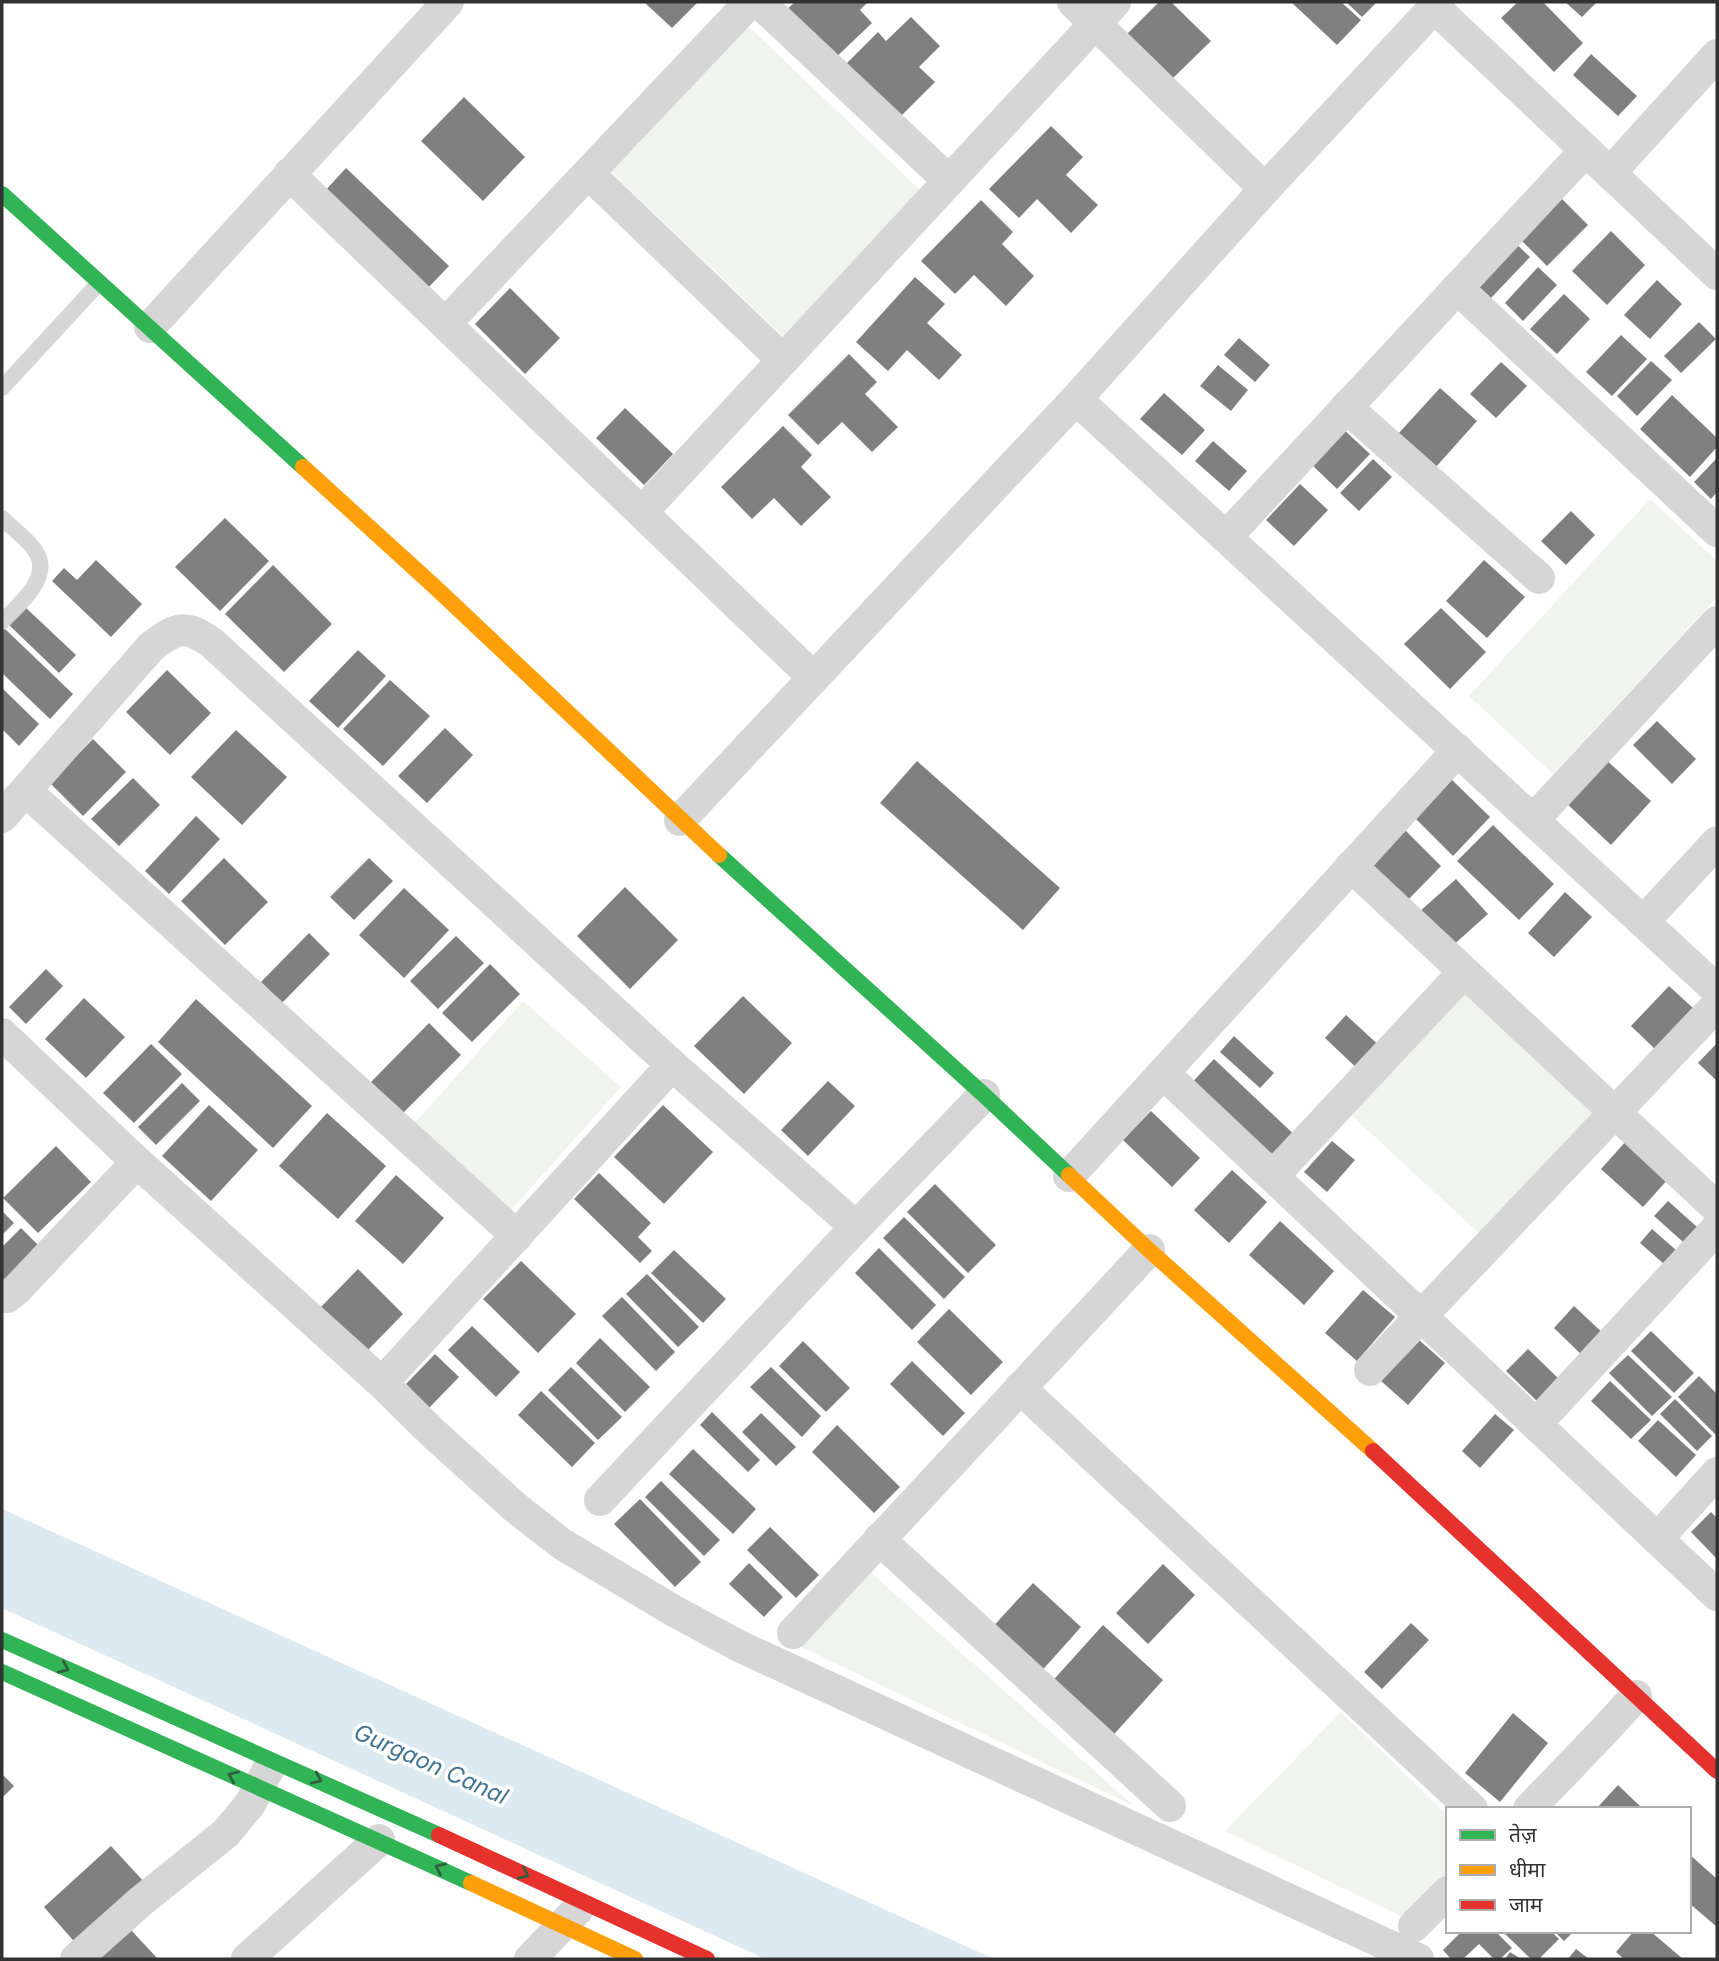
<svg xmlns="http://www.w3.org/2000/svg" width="1719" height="1961" font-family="Inter,'Noto Sans Devanagari',sans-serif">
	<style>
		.green { fill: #f1f4ed }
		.water { fill: #ddeaf2 }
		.building { fill: #808080 }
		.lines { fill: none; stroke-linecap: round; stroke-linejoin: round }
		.lane { stroke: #d6d6d6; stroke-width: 16 }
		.street { stroke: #d6d6d6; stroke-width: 32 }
		.fast { stroke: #30b455; stroke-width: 16 }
		.slow { stroke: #ff9f0a; stroke-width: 16 }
		.jam { stroke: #e5322d; stroke-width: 16 }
		.oneway { stroke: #31603e }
		.labels { text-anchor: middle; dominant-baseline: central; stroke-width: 7; stroke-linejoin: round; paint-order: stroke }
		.water-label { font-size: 23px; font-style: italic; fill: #417493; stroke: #fff }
	</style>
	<rect width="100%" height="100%" fill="#fff"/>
	<g class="green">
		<path d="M745,23L921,191L783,336L607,168Z"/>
		<path d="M1650,499L1717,561V597L1553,774L1469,696Z"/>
		<path d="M1464,990L1598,1114L1484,1238L1350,1114Z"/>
		<path d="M523,1001L621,1087L511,1210L415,1123Z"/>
		<path d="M869,1571L1134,1806L799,1646Z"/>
		<path d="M1341,1712L1448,1816V1877L1407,1919L1225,1831Z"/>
	</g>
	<path class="water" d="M2,1509L22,1518L994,1959H765L2,1608Z"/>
	<g class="building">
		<path d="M644,2H698L672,28Z"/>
		<path d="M795,2H868L860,10L872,23L830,63L783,13Z"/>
		<path d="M1159,2H1171L1211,41L1172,79L1127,34Z"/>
		<path d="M1291,2H1341L1361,20L1337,45Z"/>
		<path d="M1346,2H1377L1362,17Z"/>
		<path d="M1518,2H1543L1583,43L1554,72L1501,18Z"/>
		<path d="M1565,2H1597L1582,17Z"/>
		<path d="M911,17L940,46L919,67L935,82L898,119L845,65L878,32L886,41Z"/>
		<path d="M1591,54L1637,96L1618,116L1573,75Z"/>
		<path d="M464,97L525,157L483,201L421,141Z"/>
		<path d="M1051,126L1083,157L1066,175L1098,205L1071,233L1037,199L1019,218L989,189Z"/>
		<path d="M346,168L449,266L425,291L323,193Z"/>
		<path d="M1561,198L1588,225L1547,266L1520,239Z"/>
		<path d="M981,200L1013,232L1002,244L1034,276L1006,306L974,275L955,294L921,261Z"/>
		<path d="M1611,231L1645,265L1607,305L1572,271Z"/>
		<path d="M1509,237L1530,257L1491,298L1470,278Z"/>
		<path d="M1538,267L1557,285L1523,321L1505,303Z"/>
		<path d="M915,277L945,304L927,323L962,355L939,380L907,350L888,371L856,342Z"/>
		<path d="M1657,280L1682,304L1650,339L1624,315Z"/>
		<path d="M510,288L560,338L525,374L475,324Z"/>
		<path d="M1564,294L1590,319L1557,354L1530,329Z"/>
		<path d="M1699,322L1716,339L1681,373L1664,356Z"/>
		<path d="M1621,335L1647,359L1612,396L1586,372Z"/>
		<path d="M1239,338L1270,365L1255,382L1224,355Z"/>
		<path d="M849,354L877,382L865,394L898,427L872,452L842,422L818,445L788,415Z"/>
		<path d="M1651,361L1672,380L1637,416L1617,396Z"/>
		<path d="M1501,362L1527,386L1496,418L1470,394Z"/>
		<path d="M1218,365L1248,390L1231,411L1200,386Z"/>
		<path d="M1440,388L1477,421L1435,468L1398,434Z"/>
		<path d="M1164,393L1205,430L1182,455L1140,419Z"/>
		<path d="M1672,395L1717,438V447L1690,477L1640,429Z"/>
		<path d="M625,408L673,454L644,485L596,438Z"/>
		<path d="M783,426L812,455L801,467L831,497L801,526L774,498L752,519L721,487Z"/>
		<path d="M1342,428L1370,454L1337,489L1309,462Z"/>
		<path d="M1213,441L1247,471L1229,491L1195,461Z"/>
		<path d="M1717,458V492L1711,499L1694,482Z"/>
		<path d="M1373,459L1392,477L1359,511L1340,493Z"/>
		<path d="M1300,484L1328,510L1294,546L1266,520Z"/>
		<path d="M1571,511L1595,535L1566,565L1541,541Z"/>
		<path d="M225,518L269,561L220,611L175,567Z"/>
		<path d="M96,560L142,604L111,637L52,581L64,568L77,580Z"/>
		<path d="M1484,560L1525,597L1487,638L1446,601Z"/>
		<path d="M273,565L332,624L284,672L225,614Z"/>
		<path d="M24,606L76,655L59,673L7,623Z"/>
		<path d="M1441,608L1486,652L1450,689L1404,644Z"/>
		<path d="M3,627L73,694L50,719L2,673V629Z"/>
		<path d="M358,650L386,676L338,728L309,701Z"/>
		<path d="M167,670L211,713L170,755L126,712Z"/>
		<path d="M390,680L430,716L383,766L343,729Z"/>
		<path d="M2,688L39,724L19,746L2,729Z"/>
		<path d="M1657,721L1696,759L1672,784L1633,745Z"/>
		<path d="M445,728L473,755L427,803L398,776Z"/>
		<path d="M236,730L287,777L242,825L191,777Z"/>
		<path d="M93,739L126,772L83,816L50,783Z"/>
		<path d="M1603,757L1651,801L1611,845L1564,801Z"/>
		<path d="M917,761L1060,888L1023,930L880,803Z"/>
		<path d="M1449,777L1490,817L1453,856L1412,815Z"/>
		<path d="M133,778L160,805L119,846L91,819Z"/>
		<path d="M196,816L220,839L169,894L145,871Z"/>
		<path d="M1493,825L1554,884L1519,920L1457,861Z"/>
		<path d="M1402,827L1441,866L1406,902L1367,863Z"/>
		<path d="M224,858L268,902L225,945L181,901Z"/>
		<path d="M369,858L393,881L354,920L330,897Z"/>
		<path d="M1456,879L1488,914L1450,948L1418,913Z"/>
		<path d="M625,887L678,940L630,989L577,936Z"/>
		<path d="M404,888L449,930L404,978L359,935Z"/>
		<path d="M1565,892L1592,917L1554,957L1528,933Z"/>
		<path d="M309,933L330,954L282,1003L261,982Z"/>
		<path d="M456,936L484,963L438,1009L410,981Z"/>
		<path d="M490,964L520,994L472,1042L442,1013Z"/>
		<path d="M46,969L63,986L26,1024L9,1007Z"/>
		<path d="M1669,986L1693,1008L1655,1049L1631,1026Z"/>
		<path d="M743,996L792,1043L744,1094L694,1046Z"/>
		<path d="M84,998L125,1037L86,1078L45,1039Z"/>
		<path d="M196,999L312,1106L273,1148L158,1042Z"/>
		<path d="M1346,1015L1384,1050L1363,1074L1325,1038Z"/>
		<path d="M429,1023L461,1055L403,1113L371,1082Z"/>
		<path d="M1234,1036L1274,1073L1260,1088L1220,1052Z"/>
		<path d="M1717,1043V1081L1698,1063Z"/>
		<path d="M151,1044L182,1074L134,1123L103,1093Z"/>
		<path d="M1214,1059L1300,1140L1271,1170L1186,1089Z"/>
		<path d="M828,1081L855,1106L808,1156L781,1130Z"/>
		<path d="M182,1083L200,1101L156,1145L138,1127Z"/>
		<path d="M209,1105L258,1150L211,1201L162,1156Z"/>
		<path d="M663,1105L713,1152L664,1204L614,1157Z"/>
		<path d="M1151,1111L1200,1158L1172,1187L1123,1140Z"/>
		<path d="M327,1113L386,1166L338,1219L279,1166Z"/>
		<path d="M1627,1140L1669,1178L1643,1207L1601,1169Z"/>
		<path d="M1332,1141L1355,1160L1327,1192L1304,1172Z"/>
		<path d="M56,1146L91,1182L38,1233L3,1198Z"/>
		<path d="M1232,1170L1267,1202L1229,1243L1194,1210Z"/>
		<path d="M599,1173L651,1223L638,1237L652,1251L640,1263L574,1199Z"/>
		<path d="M396,1175L444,1218L403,1264L355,1221Z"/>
		<path d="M935,1184L996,1245L968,1273L907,1212Z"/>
		<path d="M1668,1201L1705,1234L1691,1249L1654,1216Z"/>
		<path d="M2,1211L14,1223L2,1235Z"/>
		<path d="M904,1217L965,1277L944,1299L883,1238Z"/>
		<path d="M1280,1221L1334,1271L1304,1305L1249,1255Z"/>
		<path d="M21,1228L39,1246L2,1283V1247Z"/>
		<path d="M1652,1229L1684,1257L1672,1271L1640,1243Z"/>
		<path d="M879,1248L936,1305L912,1330L855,1273Z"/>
		<path d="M674,1250L726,1299L703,1323L651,1273Z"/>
		<path d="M521,1261L576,1314L538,1353L483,1299Z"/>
		<path d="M358,1269L403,1314L366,1352L321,1307Z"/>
		<path d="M647,1274L699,1327L678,1347L626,1294Z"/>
		<path d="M1363,1290L1395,1317L1357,1361L1325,1333Z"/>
		<path d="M622,1297L675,1352L656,1371L602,1316Z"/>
		<path d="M1574,1306L1606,1336L1585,1358L1554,1328Z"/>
		<path d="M949,1309L1003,1362L971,1395L917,1342Z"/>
		<path d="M472,1326L520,1372L496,1397L448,1350Z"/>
		<path d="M1651,1331L1694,1373L1674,1393L1631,1351Z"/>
		<path d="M600,1338L650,1387L625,1412L576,1363Z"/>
		<path d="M1418,1339L1445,1363L1408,1405L1381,1381Z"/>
		<path d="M803,1341L850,1388L826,1412L779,1366Z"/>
		<path d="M1528,1349L1560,1380L1539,1403L1506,1371Z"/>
		<path d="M435,1354L459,1377L429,1408L406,1384Z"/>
		<path d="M1628,1355L1672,1397L1652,1416L1609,1373Z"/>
		<path d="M912,1361L965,1413L943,1436L890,1384Z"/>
		<path d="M571,1367L622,1417L598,1440L548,1390Z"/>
		<path d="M771,1367L821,1416L802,1437L750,1387Z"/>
		<path d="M1699,1376L1717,1394V1436L1678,1397Z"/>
		<path d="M1610,1381L1651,1420L1631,1439L1591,1401Z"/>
		<path d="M541,1391L595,1443L572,1467L518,1415Z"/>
		<path d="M1675,1399L1712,1436L1697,1451L1660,1414Z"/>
		<path d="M712,1412L760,1460L748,1472L700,1425Z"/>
		<path d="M761,1413L796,1447L776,1466L742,1432Z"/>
		<path d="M1495,1414L1514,1430L1480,1468L1462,1451Z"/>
		<path d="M1658,1420L1696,1455L1676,1477L1638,1441Z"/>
		<path d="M837,1425L900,1487L874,1513L812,1452Z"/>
		<path d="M693,1449L756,1509L733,1534L669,1474Z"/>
		<path d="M661,1481L720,1540L704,1556L645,1497Z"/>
		<path d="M640,1499L701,1562L675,1587L614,1524Z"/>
		<path d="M1711,1512L1717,1518V1559L1691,1532Z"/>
		<path d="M770,1527L819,1575L796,1598L747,1550Z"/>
		<path d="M749,1563L783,1597L764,1617L729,1584Z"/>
		<path d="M1163,1564L1195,1595L1148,1644L1116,1613Z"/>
		<path d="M1033,1583L1081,1627L1038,1675L989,1631Z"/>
		<path d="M1411,1623L1429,1640L1382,1689L1364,1672Z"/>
		<path d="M1103,1625L1163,1680L1107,1742L1047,1687Z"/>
		<path d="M1513,1713L1548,1743L1500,1802L1465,1773Z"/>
		<path d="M2,1774L14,1786L2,1798Z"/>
		<path d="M1618,1785L1643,1809H1596Z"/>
		<path d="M111,1846L146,1884L78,1946L44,1907Z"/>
		<path d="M1689,1854L1717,1879V1927L1689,1903Z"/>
		<path d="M130,1929L158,1959H97Z"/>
		<path d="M1462,1931H1495L1512,1948L1500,1959H1494L1479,1944L1463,1959H1451L1443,1950Z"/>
		<path d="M1502,1931H1551L1559,1939L1539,1959H1531Z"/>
		<path d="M1554,1931H1574L1564,1941Z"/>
		<path d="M1634,1931H1650L1683,1959H1624L1616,1952Z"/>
		<path d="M1576,1949L1589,1959H1568Z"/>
		<path d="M1510,1952L1521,1959H1505Z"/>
	</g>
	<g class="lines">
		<g class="lane">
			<path d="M2,388L99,283"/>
			<path d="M2,518C12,528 25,537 34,549C55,576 19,604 2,622"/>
		</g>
		<g class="street">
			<path d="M759,2L949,181"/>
			<path d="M1073,2L1265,189"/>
			<path d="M1434,7L1717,274"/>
			<path d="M588,173L783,360"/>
			<path d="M1610,173L1717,55"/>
			<path d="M289,174L813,677"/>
			<path d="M1457,288L1717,531"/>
			<path d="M445,324L750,2"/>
			<path d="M150,327L448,2"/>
			<path d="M1076,399L1717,990"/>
			<path d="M1346,407L1539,578"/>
			<path d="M642,512L1115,2"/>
			<path d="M1226,537L1586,150"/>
			<path d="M26,791L517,1236"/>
			<path d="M2,817L151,647C177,627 185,624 212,643L672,1065L856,1227"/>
			<path d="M680,820L1076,399L1265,189L1439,2"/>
			<path d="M1533,820L1717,622"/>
			<path d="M1351,866L1717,1208"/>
			<path d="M1643,922L1717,842"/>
			<path d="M2,1034L137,1162L382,1383L435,1435L516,1508L562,1544L674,1611L741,1647L1418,1959"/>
			<path d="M1163,1073L1717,1595"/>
			<path d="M1069,1176L1458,750"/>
			<path d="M1273,1176L1464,972"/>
			<path d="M2,1297H7L17,1289L137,1162"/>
			<path d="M1370,1370L1717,1005"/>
			<path d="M382,1383L672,1065"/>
			<path d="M1020,1388L1472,1809"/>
			<path d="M1536,1424L1717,1228"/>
			<path d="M600,1500L856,1227L984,1095"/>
			<path d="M879,1539L1170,1806"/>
			<path d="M1657,1539L1717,1473"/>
			<path d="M793,1633L1149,1250"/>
			<path d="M1529,1809L1603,1732L1636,1696"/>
			<path d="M1414,1926L1448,1892"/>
			<path d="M76,1959L140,1902L226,1833L250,1804L269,1768"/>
			<path d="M247,1959L379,1840"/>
			<path d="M530,1959L577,1910"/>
		</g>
		<g class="fast">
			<path d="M2,194L303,467"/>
			<path d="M719,855L984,1095L1069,1175"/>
			<path d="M2,1640L439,1835"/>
			<path d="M2,1672L471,1883"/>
		</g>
		<g class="slow">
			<path d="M303,467L435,587L719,855"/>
			<path d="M1069,1175L1149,1250L1373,1451"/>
			<path d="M471,1883L635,1959"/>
		</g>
		<g class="jam">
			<path d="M1373,1451L1717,1771"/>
			<path d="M439,1835L707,1959"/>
		</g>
	</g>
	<defs><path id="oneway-chevron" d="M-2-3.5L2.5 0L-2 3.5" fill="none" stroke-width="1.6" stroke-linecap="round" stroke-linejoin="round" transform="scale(1.75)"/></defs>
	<g class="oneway">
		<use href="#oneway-chevron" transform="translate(64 1668) rotate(24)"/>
		<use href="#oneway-chevron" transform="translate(233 1776) rotate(-156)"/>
		<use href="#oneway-chevron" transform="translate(317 1779) rotate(24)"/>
		<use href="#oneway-chevron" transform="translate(440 1868) rotate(-155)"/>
		<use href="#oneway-chevron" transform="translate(524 1874) rotate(25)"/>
	</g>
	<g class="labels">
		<g class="water-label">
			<text transform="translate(431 1764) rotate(24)">Gurgaon Canal</text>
		</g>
	</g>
	<rect width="1719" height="1961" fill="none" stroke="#323232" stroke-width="7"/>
	<rect x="1446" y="1807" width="245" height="126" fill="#ffffff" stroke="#adadad" stroke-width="2"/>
	<rect x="1460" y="1830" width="35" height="10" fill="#30b455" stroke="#adadad" stroke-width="2"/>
	<text x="1509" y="1842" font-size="21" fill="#323232">तेज़</text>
	<rect x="1460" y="1865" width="35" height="10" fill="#ff9f0a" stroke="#adadad" stroke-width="2"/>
	<text x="1509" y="1877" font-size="21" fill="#323232">धीमा</text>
	<rect x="1460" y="1900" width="35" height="10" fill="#e5322d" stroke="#adadad" stroke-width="2"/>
	<text x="1509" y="1912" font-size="21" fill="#323232">जाम</text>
</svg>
